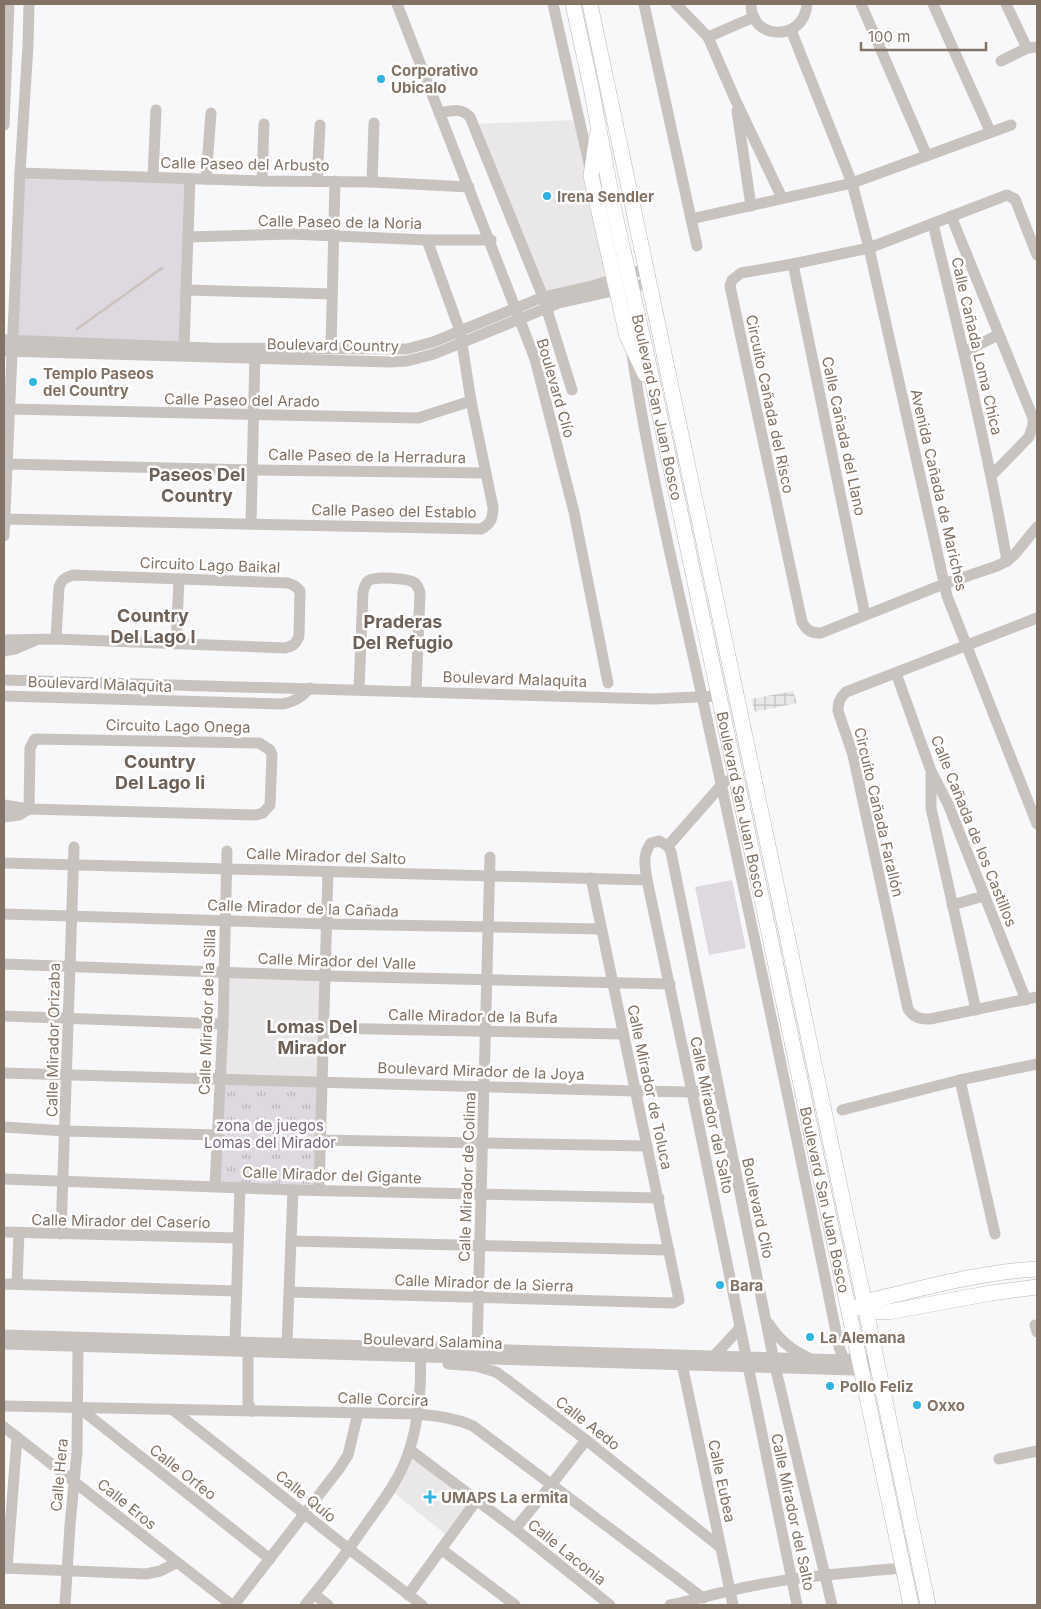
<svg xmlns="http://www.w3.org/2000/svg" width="1041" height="1609" font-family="Inter,sans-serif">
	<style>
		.built { fill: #e9e7e8 }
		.industrial { fill: url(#industrial-grid) }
		.grass { fill: #ded9e1 }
		.park { fill: url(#park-tufts) }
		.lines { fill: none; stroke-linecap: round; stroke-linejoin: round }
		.stream { stroke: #ccc1bc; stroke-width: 2.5 }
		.major-casing { stroke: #bcb7b2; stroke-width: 16 }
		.minor { stroke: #c8c3be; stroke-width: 11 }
		.major { stroke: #fff; stroke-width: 15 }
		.poi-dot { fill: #31b4e0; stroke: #fff; stroke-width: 2 }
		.labels { text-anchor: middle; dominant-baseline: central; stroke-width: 5; stroke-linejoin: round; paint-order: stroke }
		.poi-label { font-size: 15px; font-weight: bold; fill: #827365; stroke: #fff; text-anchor: start }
		.street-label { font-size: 15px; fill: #827365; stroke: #fff }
		.park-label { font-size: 15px; fill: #7b687f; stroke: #fff }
		.quarter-label { font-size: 18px; font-weight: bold; fill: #6d6157; stroke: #fff }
	</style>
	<defs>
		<pattern id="industrial-grid" width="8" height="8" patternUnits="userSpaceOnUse" patternTransform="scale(1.25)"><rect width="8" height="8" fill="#e9e7e8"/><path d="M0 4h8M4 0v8" fill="none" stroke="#c2c0c0"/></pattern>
		<pattern id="park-tufts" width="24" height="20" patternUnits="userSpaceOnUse" patternTransform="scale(1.25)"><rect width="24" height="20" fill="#ded9e1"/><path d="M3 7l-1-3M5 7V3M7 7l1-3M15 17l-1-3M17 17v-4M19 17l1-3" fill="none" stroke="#b9b4ba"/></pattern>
	</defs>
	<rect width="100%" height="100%" fill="#f8f8fa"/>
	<g class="built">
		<path d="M575,120L608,267L602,279L542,298L474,124Z"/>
		<path d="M224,973L326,977L323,1080L221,1078Z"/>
		<path d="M413,1458L468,1502L445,1534L392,1491Z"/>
	</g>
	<path class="industrial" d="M793,691L797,703L755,712L751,699Z"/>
	<g class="grass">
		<path d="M24,179L186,183L180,344L17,338Z"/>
		<path d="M732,880L746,948L709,955L695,887Z"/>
	</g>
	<path class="park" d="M221,1078L323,1080L320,1191L218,1188Z"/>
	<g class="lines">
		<path class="stream" d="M77,329L162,268"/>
		<defs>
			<g id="major">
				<path id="s1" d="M573,4L591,87L614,210L654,388L742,805L911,1605"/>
				<path d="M590,4C703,538 816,1071 928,1605"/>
				<path d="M597,135L591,176L627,336L645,374"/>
				<path d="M857,1307L871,1311L888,1312L991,1293L1037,1287"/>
				<path d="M857,1308L864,1302C921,1289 979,1272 1037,1269"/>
			</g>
		</defs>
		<use href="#major" class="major-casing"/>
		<g class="minor">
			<path d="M397,4L535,359L574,512L608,683"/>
			<path d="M553,4L590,168"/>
			<path d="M644,4L697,246"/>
			<path d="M676,4L708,37L735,99L782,198"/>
			<path d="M751,4C750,40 804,43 807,4"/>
			<path d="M861,4L927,156"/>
			<path d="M933,4L990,131"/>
			<path d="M1006,4L1027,48"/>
			<path d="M791,30L852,183L869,248L947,596L1037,824"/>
			<path d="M708,37L754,17"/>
			<path d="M1001,61L1027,48L1037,47"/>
			<path d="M737,111L751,206"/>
			<path d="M439,113C451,111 461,107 470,117L543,297L572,390"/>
			<path d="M4,125L9,4"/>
			<path d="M20,173L262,181L372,182L469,187"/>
			<path d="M153,177L156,110"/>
			<path d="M206,179L211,113"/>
			<path d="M262,181L264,124"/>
			<path d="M317,181L320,125"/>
			<path d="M372,182L374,123"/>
			<path d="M951,216L1033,418V425L1029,437L992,475"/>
			<path d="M691,219L852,183L1011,125"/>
			<path d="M933,224C960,336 987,447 1007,561"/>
			<path d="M189,237L291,234L427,240H491"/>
			<path d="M1037,255L1015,199L1007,195L869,248L793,264L741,273L732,280L730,286L802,622C807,631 811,633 821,633L944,584L997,566L1007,561L1015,554L1037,527"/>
			<path d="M793,264L865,615"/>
			<path d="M187,290L332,294"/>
			<path d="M4,340L210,348L407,349L433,342L543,297L592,286L646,269"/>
			<path d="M184,347L190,179"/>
			<path d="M331,349L335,181"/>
			<path d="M4,351L390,362L407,361L434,354L559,303L649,283"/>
			<path d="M964,352L998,335"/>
			<path d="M632,354C651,482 683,607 710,733C755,938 798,1142 839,1347L844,1360"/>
			<path d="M10,409L418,418L471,401"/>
			<path d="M8,464L252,470L486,473"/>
			<path d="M4,519L481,529C491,524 493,518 493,507L471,401L460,331L427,240"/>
			<path d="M251,524L255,353"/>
			<path d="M4,536L20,173L28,45L29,4"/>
			<path d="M1037,618L846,692C840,698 838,702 838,711L853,755L908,1009C914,1018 920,1019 930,1019L1037,997"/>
			<path d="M4,640L56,639L285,648C293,646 296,644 299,636L300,591L295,586L288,583L73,575C65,578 62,579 59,587L56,639"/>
			<path d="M176,644L179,579"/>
			<path d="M4,651L15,649L34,641"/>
			<path d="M896,673L931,771L948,804L1026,1000"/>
			<path d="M4,680L653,699L719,696"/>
			<path d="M359,689L363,592C364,588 365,584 368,581C375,576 408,578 415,583C418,586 419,589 420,593L416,692"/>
			<path d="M4,696L282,704C295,702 301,697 310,688"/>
			<path d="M931,775V808L976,1010"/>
			<path d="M4,805L29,809L256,815L263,813L270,805L272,755L270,750L259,743L35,739L30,748L29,809"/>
			<path d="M4,817L19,815L29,809"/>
			<path d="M668,846L659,841L651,843C642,855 645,866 647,880L692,1092L797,1605"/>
			<path d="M668,846L671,852L775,1366L832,1605"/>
			<path d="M668,846L725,781"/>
			<path d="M4,863L647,880"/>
			<path d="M952,905L984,896"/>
			<path d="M4,914L327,924L601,929"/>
			<path d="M4,964L326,976L670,984"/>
			<path d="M4,1016L223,1024"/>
			<path d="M323,1028L623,1034"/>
			<path d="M4,1073L635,1091L692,1092L718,1088"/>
			<path d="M960,1080L995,1234"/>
			<path d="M842,1110L960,1080L1037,1064"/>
			<path d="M4,1127L65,1131L218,1135"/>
			<path d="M320,1140L647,1146"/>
			<path d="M4,1179L293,1190L659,1198"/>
			<path d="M215,1186L223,1024L227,851"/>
			<path d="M319,1190L328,871"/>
			<path d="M4,1232L237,1238"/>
			<path d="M61,1234L74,847"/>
			<path d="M291,1241L669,1250"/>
			<path d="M4,1284L236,1291"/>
			<path d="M17,1284L19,1233"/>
			<path d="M290,1292L673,1303L679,1300L591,878"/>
			<path d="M769,1324C779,1340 791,1350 807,1357"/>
			<path d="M1035,1325L1037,1332"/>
			<path d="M4,1335L844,1360L858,1358L872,1362L878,1372"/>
			<path d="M235,1342L240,1187"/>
			<path d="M287,1343L293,1190"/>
			<path d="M4,1344L853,1370L861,1369L868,1366"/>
			<path d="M477,1349L490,857"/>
			<path d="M248,1351V1403L252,1411"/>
			<path d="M714,1356L740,1328"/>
			<path d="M448,1364L476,1366L496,1372L510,1382L586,1440L720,1547"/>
			<path d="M682,1364L733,1605"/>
			<path d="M4,1406L417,1414C438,1416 455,1418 473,1426L703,1598"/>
			<path d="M78,1407L270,1559"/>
			<path d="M173,1410L349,1549L422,1605"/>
			<path d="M4,1427L232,1605"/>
			<path d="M410,1450L515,1529L610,1605"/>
			<path d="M999,1459L1037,1451"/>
			<path d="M515,1529L551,1485L586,1440"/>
			<path d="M441,1549L515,1605"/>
			<path d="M4,1568L146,1574L160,1571L176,1563"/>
			<path d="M7,1568L17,1437"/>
			<path d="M314,1594L328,1605"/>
			<path d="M408,1595L476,1501"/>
			<path d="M65,1605L70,1525L77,1452L78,1346"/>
			<path d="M234,1605L339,1469L348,1455L358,1413"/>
			<path d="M305,1605C327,1579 348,1551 367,1523C383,1501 401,1477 409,1451C418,1426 422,1382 420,1356"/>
			<path d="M670,1605C690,1601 709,1595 729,1591C786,1577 845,1573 903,1568"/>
		</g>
		<use href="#major" class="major"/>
	</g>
	<g class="poi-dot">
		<circle cx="381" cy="79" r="5"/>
		<circle cx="547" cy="196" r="5"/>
		<circle cx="33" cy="382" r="5"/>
		<circle cx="720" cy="1285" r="5"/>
		<circle cx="810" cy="1337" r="5"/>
		<circle cx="830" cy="1386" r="5"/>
		<circle cx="917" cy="1405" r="5"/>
		<path d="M427.5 1489.5h5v5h5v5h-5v5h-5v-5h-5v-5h5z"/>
	</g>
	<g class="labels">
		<g class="poi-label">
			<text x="391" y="70">Corporativo<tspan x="391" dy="17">Ubicalo</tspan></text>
			<text x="557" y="196">Irena Sendler</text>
			<text x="43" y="373">Templo Paseos<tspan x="43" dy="17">del Country</tspan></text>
			<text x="730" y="1285">Bara</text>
			<text x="820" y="1337">La Alemana</text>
			<text x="840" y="1386">Pollo Feliz</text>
			<text x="927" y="1405">Oxxo</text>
			<text x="441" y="1497">UMAPS La ermita</text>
		</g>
		<g class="street-label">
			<text transform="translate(245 164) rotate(1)">Calle Paseo del Arbusto</text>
			<text transform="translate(340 222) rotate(1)">Calle Paseo de la Noria</text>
			<text transform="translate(333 345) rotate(1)">Boulevard Country</text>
			<text transform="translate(977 346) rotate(77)">Calle Cañada Loma Chica</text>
			<text transform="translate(556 388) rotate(74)">Boulevard Clío</text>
			<text transform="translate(242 400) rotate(1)">Calle Paseo del Arado</text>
			<text transform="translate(770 404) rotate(78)">Circuito Cañada del Risco</text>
			<text stroke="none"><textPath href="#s1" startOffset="412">Boulevard San Juan Bosco</textPath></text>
			<text transform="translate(844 436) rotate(78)">Calle Cañada del Llano</text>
			<text transform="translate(367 456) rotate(1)">Calle Paseo de la Herradura</text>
			<text transform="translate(939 490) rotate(77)">Avenida Cañada de Mariches</text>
			<text transform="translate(394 511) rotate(1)">Calle Paseo del Establo</text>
			<text transform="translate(210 565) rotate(2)">Circuito Lago Baikal</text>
			<text transform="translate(515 679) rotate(2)">Boulevard Malaquita</text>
			<text transform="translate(100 684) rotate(2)">Boulevard Malaquita</text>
			<text transform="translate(178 726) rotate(1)">Circuito Lago Onega</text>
			<text stroke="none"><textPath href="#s1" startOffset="818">Boulevard San Juan Bosco</textPath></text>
			<text transform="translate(879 812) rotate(77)">Circuito Cañada Farallón</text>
			<text transform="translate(974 831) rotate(68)">Calle Cañada de los Castillos</text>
			<text transform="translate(326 856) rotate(2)">Calle Mirador del Salto</text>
			<text transform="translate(303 908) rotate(2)">Calle Mirador de la Cañada</text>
			<text transform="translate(337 961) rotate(2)">Calle Mirador del Valle</text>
			<text transform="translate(207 1012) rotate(-88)">Calle Mirador de la Silla</text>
			<text transform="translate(473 1016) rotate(1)">Calle Mirador de la Bufa</text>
			<text transform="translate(53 1040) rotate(-89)">Calle Mirador Orizaba</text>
			<text transform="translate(481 1071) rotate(2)">Boulevard Mirador de la Joya</text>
			<text transform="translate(650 1087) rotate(78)">Calle Mirador de Toluca</text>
			<text transform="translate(712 1115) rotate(78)">Calle Mirador del Salto</text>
			<text transform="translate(332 1175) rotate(2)">Calle Mirador del Gigante</text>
			<text transform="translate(467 1177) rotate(-88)">Calle Mirador de Colima</text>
			<text stroke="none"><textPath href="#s1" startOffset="1222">Boulevard San Juan Bosco</textPath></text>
			<text transform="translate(758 1208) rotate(78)">Boulevard Clío</text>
			<text transform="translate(121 1221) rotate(1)">Calle Mirador del Caserío</text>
			<text transform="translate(484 1283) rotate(2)">Calle Mirador de la Sierra</text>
			<text transform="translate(433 1341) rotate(2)">Boulevard Salamina</text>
			<text transform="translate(383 1399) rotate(2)">Calle Corcira</text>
			<text transform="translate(588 1423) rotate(38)">Calle Aedo</text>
			<text transform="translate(183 1472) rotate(38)">Calle Orfeo</text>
			<text transform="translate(59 1475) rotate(-85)">Calle Hera</text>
			<text transform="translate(722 1481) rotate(78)">Calle Eubea</text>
			<text transform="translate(306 1496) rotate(39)">Calle Quío</text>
			<text transform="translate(127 1504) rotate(39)">Calle Eros</text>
			<text transform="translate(793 1512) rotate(78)">Calle Mirador del Salto</text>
			<text transform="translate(567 1552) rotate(39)">Calle Laconia</text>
		</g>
		<g class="park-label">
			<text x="270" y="1125">zona de juegos<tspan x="270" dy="17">Lomas del Mirador</tspan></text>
		</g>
		<g class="quarter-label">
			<text x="197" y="474">Paseos Del<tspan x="197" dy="21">Country</tspan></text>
			<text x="153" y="615">Country<tspan x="153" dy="21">Del Lago I</tspan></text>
			<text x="403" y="621">Praderas<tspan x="403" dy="21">Del Refugio</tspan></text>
			<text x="160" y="761">Country<tspan x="160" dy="21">Del Lago Ii</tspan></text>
			<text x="312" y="1026">Lomas Del<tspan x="312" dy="21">Mirador</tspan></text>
		</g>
	</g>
	<rect width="1041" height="1609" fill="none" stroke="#827365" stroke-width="10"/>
	<path d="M861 42v8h125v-8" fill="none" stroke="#827365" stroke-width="2.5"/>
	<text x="868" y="42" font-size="15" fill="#827365" stroke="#ffffff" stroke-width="4" paint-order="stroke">100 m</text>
</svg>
